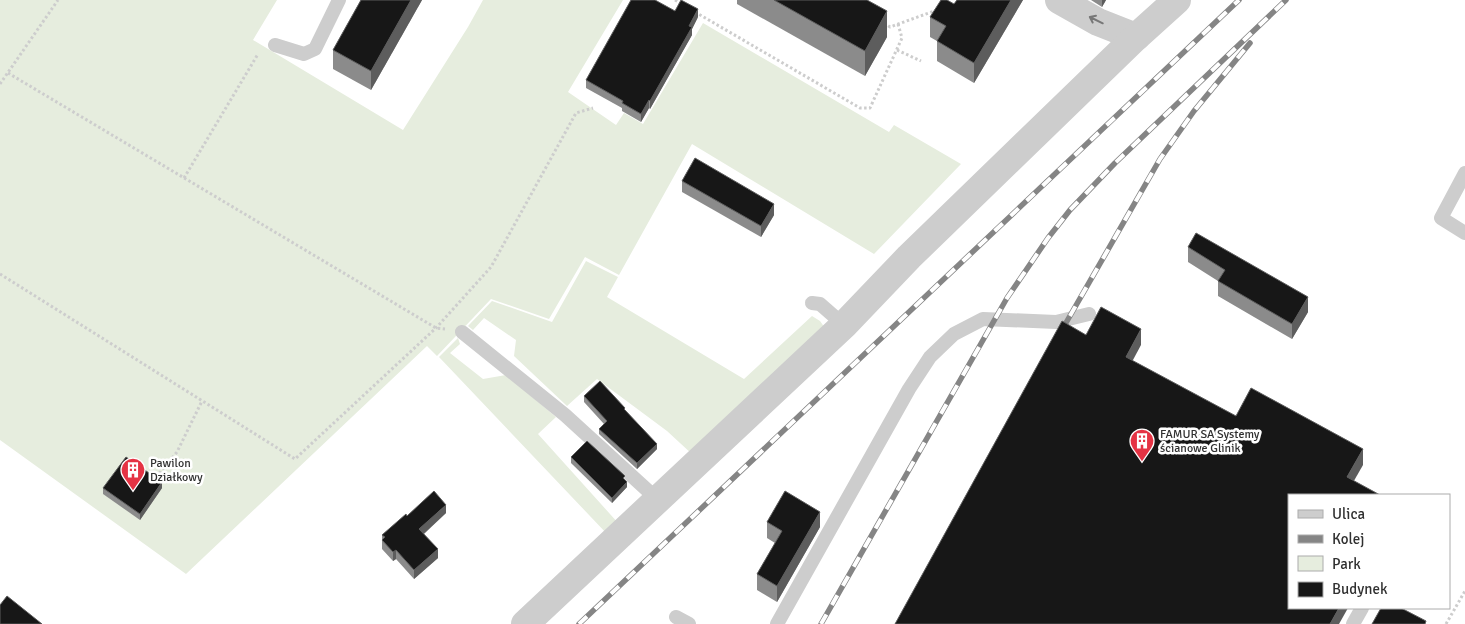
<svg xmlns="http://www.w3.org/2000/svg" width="1465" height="624" font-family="Signika,sans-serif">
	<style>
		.green { fill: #e6edde }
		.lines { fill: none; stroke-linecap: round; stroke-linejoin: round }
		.path { stroke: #cdcdcd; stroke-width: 3; stroke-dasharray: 2.5 2.5; stroke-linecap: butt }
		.lane { stroke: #cdcdcd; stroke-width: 14 }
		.street { stroke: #cdcdcd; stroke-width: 28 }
		.rail-casing { stroke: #858585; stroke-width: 5.5 }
		.rail { stroke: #fff; stroke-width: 4; stroke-dasharray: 11; stroke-linecap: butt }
		.wall { fill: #8b8b8b }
		.shaded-wall { fill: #5d5d5d }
		.building { fill: #171717; stroke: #5d5d5d }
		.oneway { stroke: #777 }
		.labels { text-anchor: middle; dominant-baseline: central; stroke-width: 5; stroke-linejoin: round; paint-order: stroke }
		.poi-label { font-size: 12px; fill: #303030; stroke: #fff; text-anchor: start }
	</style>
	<rect width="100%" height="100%" fill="#fff"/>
	<g class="green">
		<path d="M0,0H277L253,40L403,130L468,27L483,0H623L568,92L616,125L624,113L643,124L703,23L889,132L894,125L961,164L874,254L692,144L619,275L585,257L549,319L491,299L437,356L427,346L186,574L0,440Z"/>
		<path d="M586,261L618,277L607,297L744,379L812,316L820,321L825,328L693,455L667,431L597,379L567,406L514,356L516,340L484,318L473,330L468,326L492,301L552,322Z"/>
		<path d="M458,338L460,344L450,353L483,379L506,375L556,417L538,434L619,524L608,535L439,357Z"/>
	</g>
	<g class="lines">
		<g class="path">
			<path d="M675,0L683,5"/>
			<path d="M695,12L860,108H870L902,38L898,24"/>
			<path d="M884,23L890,27L937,10"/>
			<path d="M897,50L921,61"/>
			<path d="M8,73L436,328L445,329"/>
			<path d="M0,84L58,0"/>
			<path d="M184,178L258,54"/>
			<path d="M0,274L295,459L436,328L491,267L576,113L593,108"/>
			<path d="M153,481L177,452L202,401"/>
			<path d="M1446,624L1465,591"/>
		</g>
		<g class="lane">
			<path d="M275,45L304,54L315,49L339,0"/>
			<path d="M1465,173L1441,218L1465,233"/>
			<path d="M812,303L820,304L844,325"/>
			<path d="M462,332L565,415L657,499"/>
			<path d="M676,617L689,624"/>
			<path d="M777,624L909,389L930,357L954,334L983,319L1056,322L1089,314"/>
			<path d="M1353,624L1362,608"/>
		</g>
		<g class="street">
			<path d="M1059,0L1098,22L1136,37"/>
			<path d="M525,624L844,325L909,257L1136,37L1177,0"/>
		</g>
		<defs>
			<g id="rail">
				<path d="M1059,335L1160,159L1194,111L1250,43"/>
				<path d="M579,624L1239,0"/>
				<path d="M821,624L1007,298L1048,238L1070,210L1115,163L1286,0"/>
			</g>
		</defs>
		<use href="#rail" class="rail-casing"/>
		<use href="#rail" class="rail"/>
	</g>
	<g class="wall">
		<path d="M361,0H422L371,90L333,69V50Z"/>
		<path d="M737,0H867L887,37L865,76L737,4Z"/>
		<path d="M957,0H1023L974,83L937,61V41L930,37V17L954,4Z"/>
		<path d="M1091,0H1106L1102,7Z"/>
		<path d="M698,17L692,29V35L650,109L649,108L641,122L622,111V108L586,88V80Z"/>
		<path d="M682,181L774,215L761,237L682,192Z"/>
		<path d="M1188,247L1308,312L1292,339L1218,296V281L1188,262Z"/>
		<path d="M584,396L625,410L657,449L637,469L599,434V429L604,424L584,402Z"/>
		<path d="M571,457L627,487L612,503L571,463Z"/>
		<path d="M103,488H162L140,520L103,494Z"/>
		<path d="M446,513L424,534L438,558L414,579L396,559L393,561L382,549V535L407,516Z"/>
		<path d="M767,522L820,527L777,602L757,590V574L775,543L767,538Z"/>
	</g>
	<g class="shaded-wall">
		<path d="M411,0H422L371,90V71Z"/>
		<path d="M1011,0H1023L974,83V63Z"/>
		<path d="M1102,0H1106L1102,7Z"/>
		<path d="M698,9V17L692,29V35L650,109V101Z"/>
		<path d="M887,11V37L865,76V51Z"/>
		<path d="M649,100V108L641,122V114Z"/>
		<path d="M774,204V215L761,237V226Z"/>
		<path d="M1308,297V312L1292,339V324Z"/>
		<path d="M1141,329V345L1126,373V357Z"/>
		<path d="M657,444V449L637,469V463Z"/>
		<path d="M1363,449V465L1347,493V477Z"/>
		<path d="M162,482V488L140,520V514Z"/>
		<path d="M627,482V487L612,503V498Z"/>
		<path d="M446,505V513L419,538V529Z"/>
		<path d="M820,512V527L777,602V586Z"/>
		<path d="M438,549V558L414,579V570Z"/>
		<path d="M396,550V559L393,561V552Z"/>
		<path d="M1339,608H1348L1339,624H1330Z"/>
	</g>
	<g class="building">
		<path d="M361,0H411L371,71L333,50Z"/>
		<path d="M631,0H655L675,11L681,0L698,9L689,26L692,27L650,101L649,100L641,114L622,103L623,101L586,80Z"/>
		<path d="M774,0H867L887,11L865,51Z"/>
		<path d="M941,0H947L954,4L957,0H1011L974,63L937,41L946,26L930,17Z"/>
		<path d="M695,158L774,204L761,226L682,181Z"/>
		<path d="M1196,233L1308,297L1292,324L1218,281L1225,270L1188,247Z"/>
		<path d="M1101,307L1141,329L1126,357L1236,416L1251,388L1363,449L1347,477L1380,495H1289V608H1339L1330,624H895L1062,321L1086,335Z"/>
		<path d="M600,381L625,408L624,409L657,444L637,463L599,429L607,421L584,396Z"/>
		<path d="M587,441L625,476L623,478L627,482L612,498L571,457Z"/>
		<path d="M126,457L162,482L140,514L103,488Z"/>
		<path d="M434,491L446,505L419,529L438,549L414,570L396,550L393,552L382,540L385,537L382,535L406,514L407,516Z"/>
		<path d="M785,491L820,512L777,586L757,574L782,531L767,522Z"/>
		<path d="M7,596L42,624H0V605Z"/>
		<path d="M1381,608H1401L1426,621L1425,624H1372Z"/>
	</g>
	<defs><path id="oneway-shaft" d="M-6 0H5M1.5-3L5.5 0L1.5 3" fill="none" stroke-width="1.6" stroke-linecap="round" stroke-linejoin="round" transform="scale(1.25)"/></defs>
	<use class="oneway" href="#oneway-shaft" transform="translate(1096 20) rotate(-154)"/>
	<defs>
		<symbol id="building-pin" viewBox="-11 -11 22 30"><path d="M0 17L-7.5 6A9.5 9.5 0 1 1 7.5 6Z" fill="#e53344" stroke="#fff"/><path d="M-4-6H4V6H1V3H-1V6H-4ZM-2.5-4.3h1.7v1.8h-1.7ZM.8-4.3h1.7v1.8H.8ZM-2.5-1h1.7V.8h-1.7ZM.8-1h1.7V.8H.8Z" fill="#fff"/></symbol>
	</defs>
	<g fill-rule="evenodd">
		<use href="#building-pin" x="1128" y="427" width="28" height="38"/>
		<use href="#building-pin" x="119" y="456" width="28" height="38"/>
	</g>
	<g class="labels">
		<g class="poi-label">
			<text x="1160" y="434">FAMUR SA Systemy<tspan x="1160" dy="14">ścianowe Glinik</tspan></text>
			<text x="150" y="463">Pawilon<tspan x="150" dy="14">Działkowy</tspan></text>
		</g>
	</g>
	<rect x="1288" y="494" width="162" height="115" fill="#ffffff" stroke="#acacac"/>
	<rect x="1298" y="510" width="25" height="8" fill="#cdcdcd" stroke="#acacac"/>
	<text x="1332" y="519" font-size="15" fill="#303030">Ulica</text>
	<rect x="1298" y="535" width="25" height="8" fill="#858585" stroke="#acacac"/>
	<text x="1332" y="544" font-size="15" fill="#303030">Kolej</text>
	<rect x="1298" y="556" width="25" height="15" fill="#e6edde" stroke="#acacac"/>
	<text x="1332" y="569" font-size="15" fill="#303030">Park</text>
	<rect x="1298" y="582" width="25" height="15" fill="#171717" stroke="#acacac"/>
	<text x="1332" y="594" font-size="15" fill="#303030">Budynek</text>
</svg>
